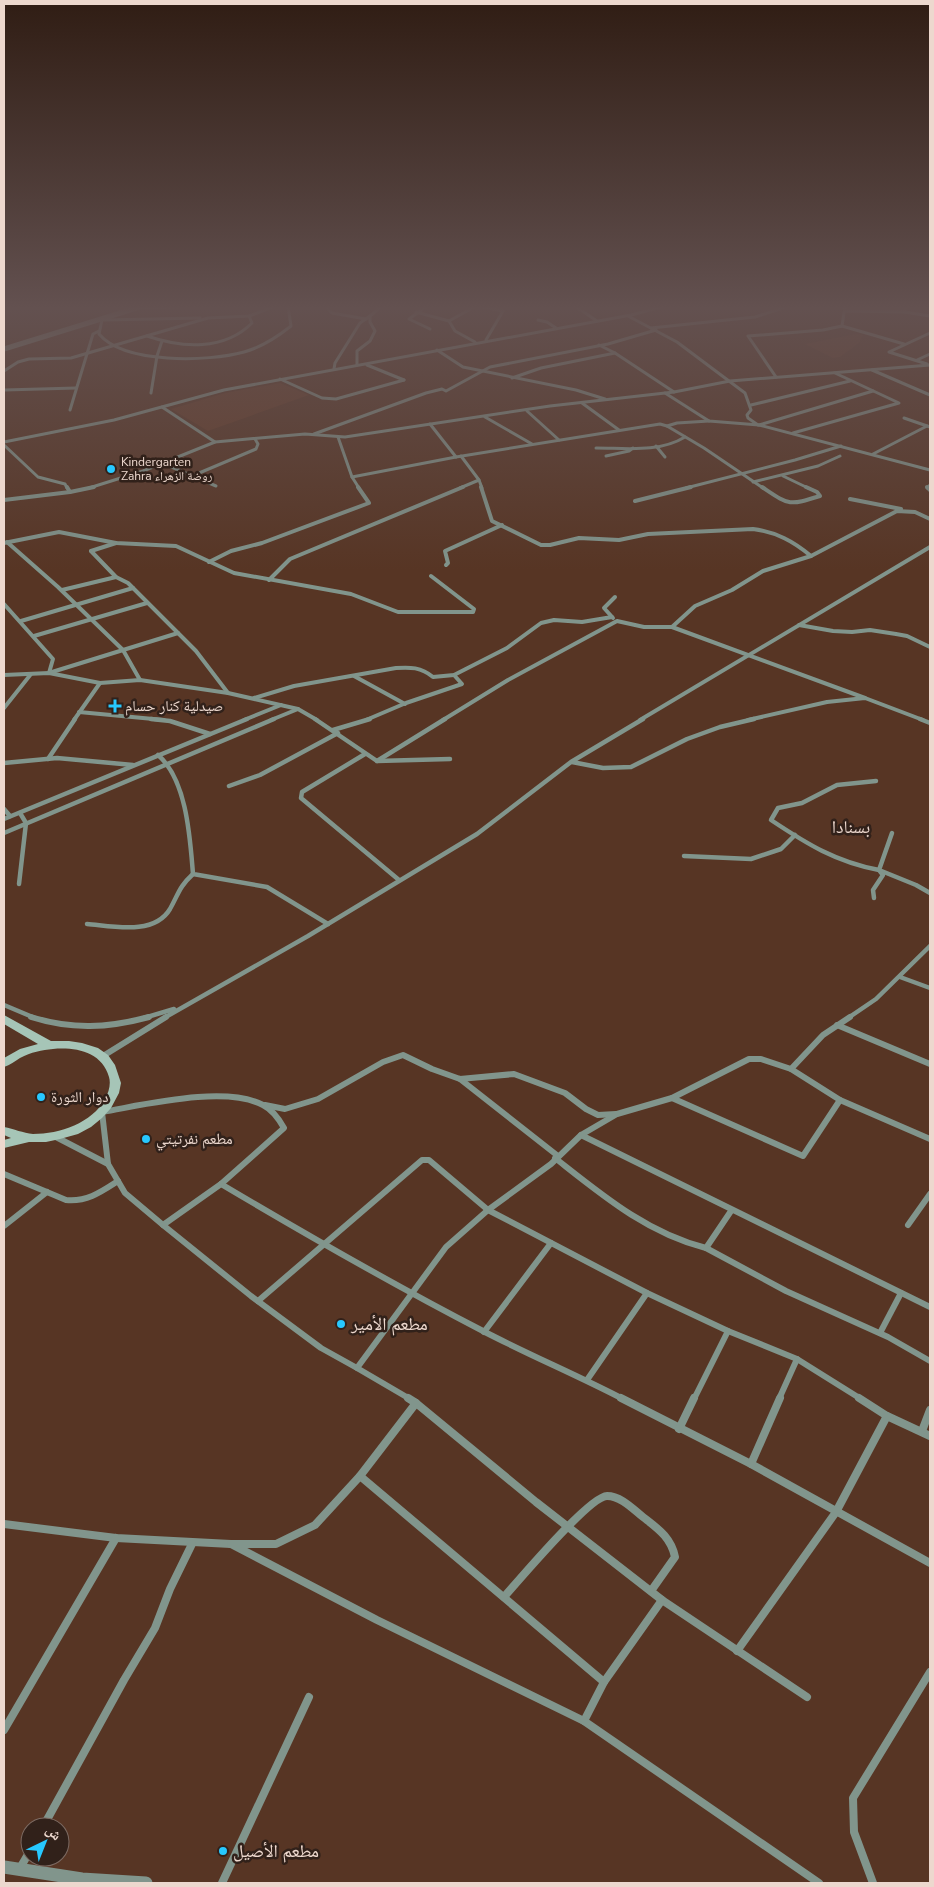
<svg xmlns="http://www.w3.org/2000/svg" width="934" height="1887" font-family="'Nunito Sans','Noto Naskh Arabic',sans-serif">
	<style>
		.built { fill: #643b27 }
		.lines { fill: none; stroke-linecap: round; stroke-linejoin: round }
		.minor-far4 { stroke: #81958c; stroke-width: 3 }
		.minor-far3 { stroke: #81958c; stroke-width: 4 }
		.minor-far2 { stroke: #81958c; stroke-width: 4.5 }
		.minor-far1 { stroke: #81958c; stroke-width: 6 }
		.minor { stroke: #81958c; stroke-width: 8 }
		.tertiary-far1 { stroke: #81958c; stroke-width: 5 }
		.tertiary { stroke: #81958c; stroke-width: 13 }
		.secondary { fill: #a6c5b7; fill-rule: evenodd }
		.poi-dot { fill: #27c8ff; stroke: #31211a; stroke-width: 2 }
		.labels { text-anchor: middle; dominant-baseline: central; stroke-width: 5; stroke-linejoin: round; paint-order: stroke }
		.far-poi-label { font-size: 12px; fill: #edd8ce; stroke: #31211a; text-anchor: start }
		.poi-label { font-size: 15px; fill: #edd8ce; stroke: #31211a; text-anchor: start }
		.quarter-label { font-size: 18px; fill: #edd8ce; stroke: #31211a }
		.near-poi-label { font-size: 18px; fill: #edd8ce; stroke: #31211a; text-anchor: start }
	</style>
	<rect width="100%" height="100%" fill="#573524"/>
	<g class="built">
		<path d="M856,334L863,335L859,343L840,357L833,358L805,344Z"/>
		<path d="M280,383L309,395L208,431L171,409L225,393Z"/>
	</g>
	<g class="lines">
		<g class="minor-far4">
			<path d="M232,306H271"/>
			<path d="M427,306L409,319L430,329"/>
			<path d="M575,306L597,321"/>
			<path d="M845,306L842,326L904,344"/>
			<path d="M140,308L232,306"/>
			<path d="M327,308L332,313L366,319"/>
			<path d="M845,311L905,312V306"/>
			<path d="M416,312L449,321L455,331L475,342"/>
			<path d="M905,312L930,316"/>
			<path d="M628,316L677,342L745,393L751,410L747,415L748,418L758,425"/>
			<path d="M105,319L102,320L99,334C124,364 208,362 244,352C262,347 276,338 291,326L288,306"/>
			<path d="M104,320L200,318"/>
			<path d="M538,320L547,322L556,328"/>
			<path d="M449,321L476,306L503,311"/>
			<path d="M651,328L755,317L789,306"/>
			<path d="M147,336C182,348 224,351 252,323L249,316"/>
			<path d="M486,340L503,311L501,309L502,306"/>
			<path d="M599,345L615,353L674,392"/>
			<path d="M437,350L463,367L576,390L605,399"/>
			<path d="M917,360L930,354"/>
			<path d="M927,364L889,352L930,333"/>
			<path d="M357,365V351L370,341L375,331L370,322V316L382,306"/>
			<path d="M367,365L404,380"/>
			<path d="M334,369L335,363L360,323L370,316"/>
			<path d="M872,370L930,395"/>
			<path d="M4,371L18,362L29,359L71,358L208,318L249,316L275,306"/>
			<path d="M776,377L748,336L823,330L842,326"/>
			<path d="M512,378L541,368L615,353"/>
			<path d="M280,379L322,398L336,399L404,380"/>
			<path d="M4,390L76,388"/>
			<path d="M151,393L157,356L162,341"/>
			<path d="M665,393L709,421L759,425L930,470"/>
			<path d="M582,403L619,430"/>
			<path d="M751,405L850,381"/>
			<path d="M162,407L215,442"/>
			<path d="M70,410L93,334L99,331"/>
			<path d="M527,411L559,440"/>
			<path d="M485,417L532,444"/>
			<path d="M904,418L930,427"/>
			<path d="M430,424L456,457"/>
			<path d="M759,425L873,391"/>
			<path d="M667,426L677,423L709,421"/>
			<path d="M793,433L899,403L835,373"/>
			<path d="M314,434L426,393L442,389L446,391L490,367L608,344L656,330"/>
			<path d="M338,437L352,477L359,488"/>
			<path d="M4,442L114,420L224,390L631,315L665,306"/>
			<path d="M4,445L38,477L65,484L67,488"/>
			<path d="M656,446L665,457"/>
			<path d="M596,448C625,448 659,453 685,437"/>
			<path d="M873,454L927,426"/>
			<path d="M461,456L479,480L482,488"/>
			<path d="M606,456L629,451L633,448"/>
			<path d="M162,463L216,486"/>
			<path d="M192,476L256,449L258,444L255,439"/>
			<path d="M783,476L808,488"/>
			<path d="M352,477L456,457L660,424L667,426L704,448L763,488"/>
			<path d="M753,482L818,466L840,456"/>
			<path d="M89,488L143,471L215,442L305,434L345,437L550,406L674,392L730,381L930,365"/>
			<path d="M460,488L479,480"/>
			<path d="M686,488L795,460L841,446"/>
			<path d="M927,488L930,485"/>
		</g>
		<g class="minor-far3">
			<path d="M67,487L70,492"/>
			<path d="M481,487L492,521L541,545H550L579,538L619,540L648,534L753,529C776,532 793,541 811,556"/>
			<path d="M762,487C789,505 788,506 820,496L817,492L806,487"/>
			<path d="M927,487L930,490"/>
			<path d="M850,499L901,509"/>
			<path d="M4,500L70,492L94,487"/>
			<path d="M635,501L691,487"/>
			<path d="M7,542L58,587L123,650L140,680"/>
			<path d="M4,543L59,532L116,543L176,546L234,573L351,594L398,612H473L474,609L431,576"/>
			<path d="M91,551L116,577L128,583L196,651L228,693"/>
			<path d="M91,551L116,543"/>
			<path d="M209,562L231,551L262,543L369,503L358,487"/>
			<path d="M446,565L448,563L445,551L502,525"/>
			<path d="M269,580L290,559L463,487"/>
			<path d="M62,590L116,577"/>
			<path d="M4,604L53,659L49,673"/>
			<path d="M613,618L604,608L615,597"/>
			<path d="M21,621L133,588"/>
			<path d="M799,625L833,631L852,632L870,630L896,634L907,636L930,647"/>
			<path d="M672,627L695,606L732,590L763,571L811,556L897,511L915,512L930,519"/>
			<path d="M34,636L147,603"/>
			<path d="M52,672L178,633"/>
			<path d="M4,675L49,673L100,683L140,680L228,693L298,709L317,720"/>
			<path d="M354,676L405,704"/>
			<path d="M254,698L294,686L396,668C410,667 421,667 433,677L454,675L507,648L541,623L554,620L582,622L612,617"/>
			<path d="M4,708L31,674"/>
			<path d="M79,712L164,720"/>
			<path d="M74,720L100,683"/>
			<path d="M244,720L281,705"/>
			<path d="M271,720L298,709"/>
			<path d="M366,720L406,703L462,684L454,675"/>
			<path d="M443,720L508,680L617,621L644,627H672L865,698"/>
			<path d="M640,720L930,547"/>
			<path d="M748,720L827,702L865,698L923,720"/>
		</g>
		<g class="minor-far2">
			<path d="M151,719L170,721L210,734"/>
			<path d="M315,719L377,761L450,759"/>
			<path d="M920,719L930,723"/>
			<path d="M333,730L370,719"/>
			<path d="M365,754L302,792L301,798L399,880"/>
			<path d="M158,755C187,780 190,838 193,874L267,887L328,924"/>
			<path d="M48,759L75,719"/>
			<path d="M377,761L445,719"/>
			<path d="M572,762L603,768L631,767L687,739L720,727L754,719"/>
			<path d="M4,763L57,758L133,765"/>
			<path d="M229,786L260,775L338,733"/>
			<path d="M4,809L10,816"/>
			<path d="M4,819L247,719"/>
			<path d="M4,833L274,719"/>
			<path d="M892,833L879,870L916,885L930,893"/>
			<path d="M684,856L751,859L781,849L795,835"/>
			<path d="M19,884L26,823L20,813"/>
			<path d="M874,898L873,890L883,875L879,870C836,862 807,844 771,820L778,808L802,803L837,785L876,781"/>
			<path d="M87,924C112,926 154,936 170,909C179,893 179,887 193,874"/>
			<path d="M900,977L930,988"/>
			<path d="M4,1005L35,1018"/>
			<path d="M144,1018L174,1009"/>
			<path d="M164,1018L308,936L477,834L571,762L643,719"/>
			<path d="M848,1018L876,999L930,946"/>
		</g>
		<g class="minor-far1">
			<path d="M31,1017C72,1030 108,1028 149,1017"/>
			<path d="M837,1025L930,1064"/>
			<path d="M103,1056L166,1017"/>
			<path d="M791,1069L840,1100L930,1139"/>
			<path d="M460,1079L558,1156"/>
			<path d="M672,1098L803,1156L840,1100"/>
			<path d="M265,1105L285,1109L318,1099L383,1062L403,1055L432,1069L460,1079L514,1074L565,1093L586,1109L598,1115L616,1114"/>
			<path d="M581,1135L930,1307"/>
			<path d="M54,1136L108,1164L125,1193L163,1225L251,1296L321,1348L357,1368"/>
			<path d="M555,1158C602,1195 647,1233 706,1248L731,1211"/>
			<path d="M108,1164L102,1112C144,1105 225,1085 263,1105C273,1110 279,1119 284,1128L221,1184L163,1225"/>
			<path d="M4,1174L66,1200C87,1202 101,1192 118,1181"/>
			<path d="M221,1184C307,1235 394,1285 483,1331C529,1355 577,1375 623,1399"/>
			<path d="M908,1225L930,1194"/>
			<path d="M4,1226L47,1192"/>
			<path d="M706,1248L786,1291L888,1337L930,1361"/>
			<path d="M258,1301L422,1160H429L488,1210L647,1293L728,1331L797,1359L861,1399"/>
			<path d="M484,1332L551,1243"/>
			<path d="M880,1333L901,1293"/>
			<path d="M587,1380L647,1293"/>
			<path d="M410,1399L357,1368L446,1247L488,1210L551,1164L581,1135L617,1114L672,1098L749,1059H761L791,1069L823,1035L850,1017"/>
			<path d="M694,1399L728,1331"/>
			<path d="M779,1399L797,1359"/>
		</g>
		<g class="minor">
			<path d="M621,1398L751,1464L930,1563"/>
			<path d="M859,1398L887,1416L930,1436"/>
			<path d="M416,1403L536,1502L662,1600L807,1697"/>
			<path d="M679,1429L694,1398"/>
			<path d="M922,1431L930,1410"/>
			<path d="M751,1464L780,1398"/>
			<path d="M360,1476L604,1682L584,1721"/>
			<path d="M4,1524L116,1538L231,1544L377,1620L584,1721L819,1883"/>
			<path d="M231,1544H276L315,1525L360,1476L416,1403L408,1398"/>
			<path d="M504,1597C519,1580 590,1496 607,1496C621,1496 633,1509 643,1517C657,1528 671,1537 675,1557L651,1591"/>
			<path d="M737,1651L836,1512L887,1416"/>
			<path d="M604,1682L662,1600"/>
			<path d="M4,1730L116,1538"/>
			<path d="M43,1827L124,1680L155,1628L170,1589L192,1544"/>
			<path d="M20,1868L30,1851"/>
			<path d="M222,1883L309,1697"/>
			<path d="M873,1883L854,1832L853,1798L930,1672"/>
		</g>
		<path class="tertiary-far1" d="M4,349L143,306"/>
		<path class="tertiary" d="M4,1867L82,1879L146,1883"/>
		<path class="secondary" d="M4,1015L51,1041H69L82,1043L98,1048L108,1055L115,1065L121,1083L119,1093L111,1108L102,1118L91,1127L78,1134L60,1139L46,1142H29L4,1148V1140L11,1138L4,1135V1127C14,1129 23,1133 33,1134C60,1134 92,1123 105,1099C109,1092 111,1084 109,1077C102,1052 76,1047 53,1049C42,1050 31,1052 20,1058C15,1061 10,1065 4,1067V1058L20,1049L38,1044L4,1024Z"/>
	</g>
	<linearGradient id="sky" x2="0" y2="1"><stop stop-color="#301d14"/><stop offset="0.54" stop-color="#635150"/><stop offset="1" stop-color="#635150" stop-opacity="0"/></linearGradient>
	<rect width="934" height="570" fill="url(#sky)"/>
	<g class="poi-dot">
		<circle cx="111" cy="469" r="5"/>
		<path d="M112.5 698.5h5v5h5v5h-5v5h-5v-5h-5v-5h5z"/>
		<circle cx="41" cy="1097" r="5"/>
		<circle cx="146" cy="1139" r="5"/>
		<circle cx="341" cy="1324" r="5"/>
		<circle cx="223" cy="1851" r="5"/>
	</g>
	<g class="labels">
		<g class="far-poi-label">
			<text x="121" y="462">Kindergarten<tspan x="121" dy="14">Zahra روضة الزهراء</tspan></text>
		</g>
		<g class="poi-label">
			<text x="125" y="706">صيدلية كنار حسام</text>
			<text x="51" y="1097">دوار الثورة</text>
			<text x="156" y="1139">مطعم نفرتيتي</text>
		</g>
		<g class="quarter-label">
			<text x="851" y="827">بسنادا</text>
		</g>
		<g class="near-poi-label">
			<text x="351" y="1324">مطعم الأمير</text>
			<text x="233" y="1851">مطعم الأصيل</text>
		</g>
	</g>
	<rect width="934" height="1887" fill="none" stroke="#edd8ce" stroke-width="10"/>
	<g transform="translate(45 1842) rotate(43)"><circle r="24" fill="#31211a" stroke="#7c6a62"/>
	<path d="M0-4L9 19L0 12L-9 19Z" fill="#27c8ff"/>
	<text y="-8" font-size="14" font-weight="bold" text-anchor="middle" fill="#edd8ce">ش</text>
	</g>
</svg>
